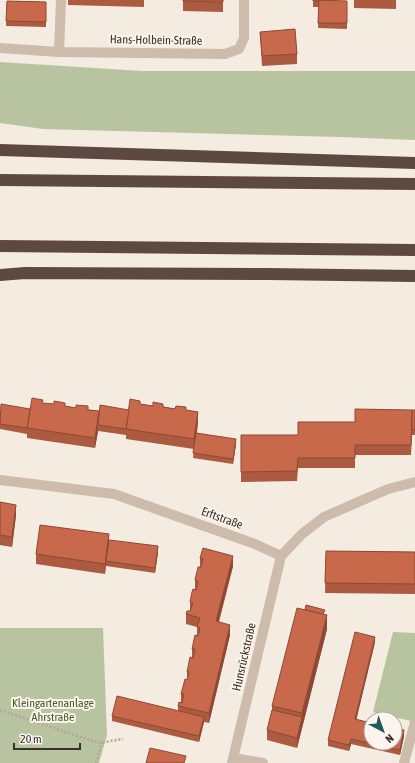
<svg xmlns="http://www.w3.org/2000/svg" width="415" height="763" font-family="'Asap Condensed',sans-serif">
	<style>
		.green { fill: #b8c4a0 }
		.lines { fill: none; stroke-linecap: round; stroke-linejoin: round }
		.path { stroke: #b9a596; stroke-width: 2.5; stroke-dasharray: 2 2; stroke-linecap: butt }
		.lane { stroke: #cdbbac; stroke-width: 10 }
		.street { stroke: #cdbbac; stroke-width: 10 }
		.highway { stroke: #5c4a42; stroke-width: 12 }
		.wall { fill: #ac5a40 }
		.shaded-wall { fill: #8c4a34 }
		.building { fill: #c8694b; stroke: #8c4a34 }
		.labels { text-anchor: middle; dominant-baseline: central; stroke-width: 4; stroke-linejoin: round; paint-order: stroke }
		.street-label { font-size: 12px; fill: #3b302b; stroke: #fbf5ee }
		.park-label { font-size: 12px; fill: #4a5a2e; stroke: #fbf5ee }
	</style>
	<rect width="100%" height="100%" fill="#f4ebe1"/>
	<g class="green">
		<path d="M0,62L142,71H415V140L339,137L43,129L0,123Z"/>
		<path d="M0,628H103L107,735L99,763H0Z"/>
		<path d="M393,632L415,633V722L373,712Z"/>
	</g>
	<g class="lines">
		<g class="path">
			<path d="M0,710L99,743L123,739"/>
			<path d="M96,763L102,742"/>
		</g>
		<g class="lane">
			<path d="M244,0V38"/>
			<path d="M59,52L61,0"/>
			<path d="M404,763L415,722"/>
		</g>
		<g class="street">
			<path d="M0,48L59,52L225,54L239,49L244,38"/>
			<path d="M0,480L114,494L255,544L281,556"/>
			<path d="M281,556L302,534L324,517L388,489L415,482"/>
			<path d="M234,758L263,763"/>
			<path d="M232,763L281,556"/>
		</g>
		<g class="highway">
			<path d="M0,150L415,163"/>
			<path d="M0,180L415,184"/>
			<path d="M0,246L415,250"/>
			<path d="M0,275L25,273L268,274L415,276"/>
		</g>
	</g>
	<g class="wall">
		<path d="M68,0H144V7L68,5Z"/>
		<path d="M183,0L223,2V12L183,11Z"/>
		<path d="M313,0L347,1V29L318,28L319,7H313Z"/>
		<path d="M354,0H396V9L354,8Z"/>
		<path d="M7,1L46,2V27L6,26Z"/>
		<path d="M260,32L297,54V64L262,66Z"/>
		<path d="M43,403L99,411L129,410L140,404L186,410L198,422L197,433L236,444L233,464L193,458L194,449L126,439V435L98,431L95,448L27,438V434L0,429V410L30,409Z"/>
		<path d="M415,410V435H412L411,455H355V468H298L297,481L241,482V435H298L355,422L412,416Z"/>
		<path d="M0,502L16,515L12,547L0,545Z"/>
		<path d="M109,540L158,552L155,573L106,566L105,574L36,564V554Z"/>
		<path d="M326,551L415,552V594L325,593Z"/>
		<path d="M200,558L233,566L219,622L230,635L209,723L204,722L199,742L112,721V716L178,711V706L181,702V694L187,680V672L192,658V649L197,635V627L186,624V614L190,611V602L195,590V580L200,567Z"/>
		<path d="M325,615L327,629L297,748L267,740V730L272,710V706Z"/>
		<path d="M375,642L356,720L404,736L400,755L351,744L349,751L328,746V740Z"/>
	</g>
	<g class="shaded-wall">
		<path d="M99,411V421L98,425H97L98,431L95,448V438Z"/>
		<path d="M198,412V422L194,449V439Z"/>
		<path d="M236,439V444L233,464V459Z"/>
		<path d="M16,505V515L12,547V537Z"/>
		<path d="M109,534V544L106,561L105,574V564Z"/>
		<path d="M158,546V552L155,573V568Z"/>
		<path d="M233,556V566L216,631V621Z"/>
		<path d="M327,615V629L297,748V738L302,717V713Z"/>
		<path d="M230,625V635L209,723V713Z"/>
		<path d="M375,637V642L355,725V719Z"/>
		<path d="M204,717V722L199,742V736Z"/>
		<path d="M404,730V736L400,755V750Z"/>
		<path d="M351,739V744L349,751V745Z"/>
	</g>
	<g class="building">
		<path d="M183,0H223V2L183,1Z"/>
		<path d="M313,0L347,1V23H318L319,1H313Z"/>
		<path d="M7,1L46,2V22L6,21Z"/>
		<path d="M295,29L297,54L262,56L260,32Z"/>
		<path d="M32,398L43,400L42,403L54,404V401L65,403V406L76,408V405L88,406V410L99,411L95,438L27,428Z"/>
		<path d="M130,399L140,401V404L153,406V402L163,404V407L175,409L176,406L186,407V410L198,412L194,439L126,429Z"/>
		<path d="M1,404L30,409L27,428L0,424Z"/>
		<path d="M100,405L129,410L126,429L98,425Z"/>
		<path d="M355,409L412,410L411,445H355V458H298L297,471L241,472V435H298V422H355Z"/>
		<rect x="412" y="410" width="3" height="20"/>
		<path d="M196,433L236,439L233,459L193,453Z"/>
		<path d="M0,502L16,505L12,537L0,535Z"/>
		<path d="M40,525L109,534L105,564L36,554Z"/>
		<path d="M109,540L158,546L155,568L106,561Z"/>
		<path d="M203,548L233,556L216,621L230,625L209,713L178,706L179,702L182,703L184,694H181L185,679L187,680L189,672H187L190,657L193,658L195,649H192L195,635L198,636L200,628L197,627L200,618L186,614L187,611H190L193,603L190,602L192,592L193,589L196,590L198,581L195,580L198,567H201L203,559L200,558Z"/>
		<path d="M326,551L415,552V584L325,583Z"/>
		<path d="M306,605L325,610L323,614L305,610Z"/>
		<path d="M297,608L327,615L302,713L272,706Z"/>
		<path d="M355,632L375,637L355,719L371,723V743H395V728L404,730L400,750L351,739L349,745L328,740Z"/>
		<path d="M117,696L204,717L199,736L112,716Z"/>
		<path d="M272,710L302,717L297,738L267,730Z"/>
		<path d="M150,748L186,756L184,763H146Z"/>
	</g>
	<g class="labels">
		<g class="street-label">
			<text transform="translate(156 40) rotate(1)">Hans-Holbein-Straße</text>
			<text transform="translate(222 518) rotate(20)">Erftstraße</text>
			<text transform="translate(244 657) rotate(-77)">Hunsrückstraße</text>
		</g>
		<g class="park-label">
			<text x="53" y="703">Kleingartenanlage<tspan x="53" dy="14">Ahrstraße</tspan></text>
		</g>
	</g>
	<g transform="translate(383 731) rotate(139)"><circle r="19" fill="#fbf5ee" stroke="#aea6a0"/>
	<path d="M0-3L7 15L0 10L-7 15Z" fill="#1f5a5e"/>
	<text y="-6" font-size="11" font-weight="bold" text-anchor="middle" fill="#3b302b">N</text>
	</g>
	<path d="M14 743v6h66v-6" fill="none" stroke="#3b302b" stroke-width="2"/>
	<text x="20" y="743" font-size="12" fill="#3b302b" stroke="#fbf5ee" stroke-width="3" paint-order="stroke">20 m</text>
</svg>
